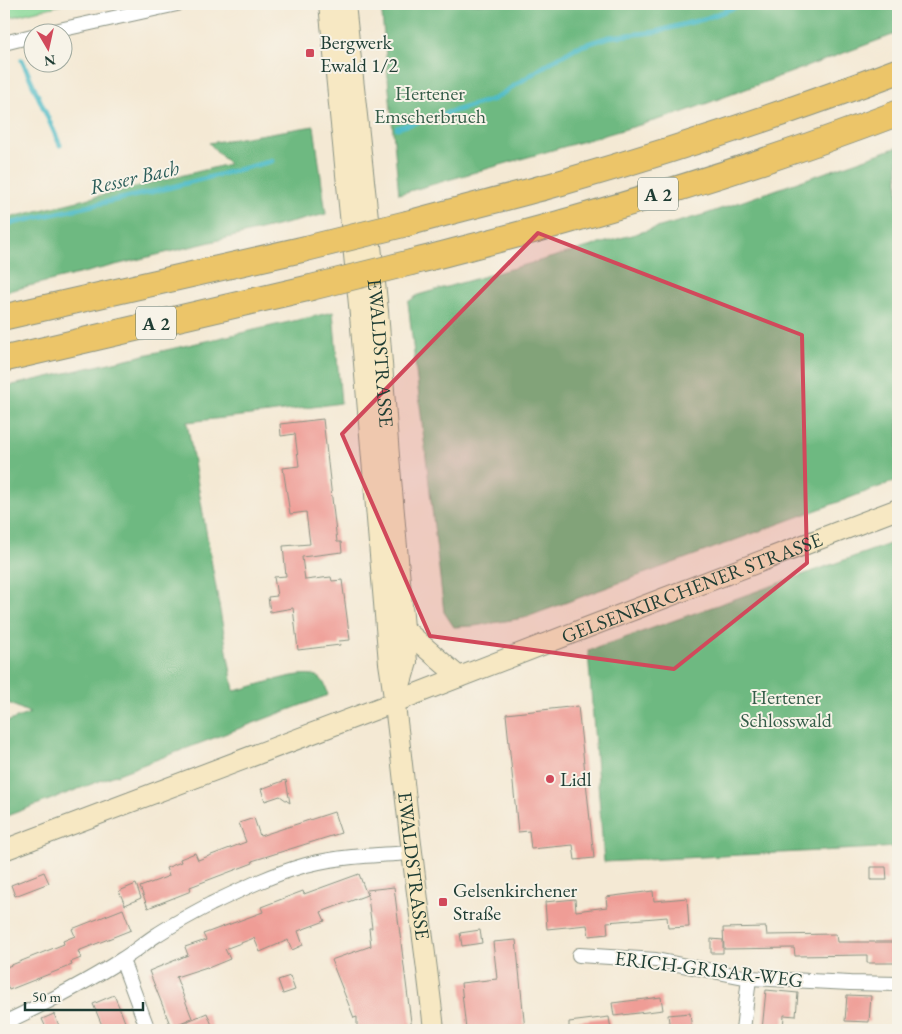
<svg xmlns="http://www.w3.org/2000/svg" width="902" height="1034" font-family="'EB Garamond',serif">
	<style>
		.green { fill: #89d999; stroke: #548b66 }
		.forest { fill: #6eb981; stroke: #467b5a }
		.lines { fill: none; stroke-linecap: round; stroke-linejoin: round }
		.stream { stroke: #4fbcc7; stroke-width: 5 }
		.building { fill: #ef9d96 }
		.minor-casing { stroke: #8a9384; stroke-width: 16 }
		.secondary-casing { stroke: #8a9384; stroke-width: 22 }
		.motorway-casing { stroke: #8a9384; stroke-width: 27 }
		.minor { stroke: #fff; stroke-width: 14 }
		.secondary { stroke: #f7e8c3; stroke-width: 20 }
		.motorway { stroke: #ecc569; stroke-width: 25 }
		.motorway-bridge-casing { stroke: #8a9384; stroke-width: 27; stroke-linecap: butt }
		.motorway-bridge { stroke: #ecc569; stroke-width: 25 }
		.marked { fill: #d1495b; fill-opacity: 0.2; stroke: #d1495b; stroke-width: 4; stroke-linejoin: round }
		.poi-dot { fill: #d1495b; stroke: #f7f3e8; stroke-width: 2 }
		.labels { text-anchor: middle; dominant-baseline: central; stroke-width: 4; stroke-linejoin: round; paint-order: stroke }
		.shield { fill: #f7f3e8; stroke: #60746a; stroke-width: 1 }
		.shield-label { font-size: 19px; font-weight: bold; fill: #1f3d34 }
		.poi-label { font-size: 20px; fill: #1f3d34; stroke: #f7f3e8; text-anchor: start }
		.park-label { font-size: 20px; fill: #345c48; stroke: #f7f3e8 }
		.street-label { font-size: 20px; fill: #1f3d34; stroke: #f7f3e8 }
		.water-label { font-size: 21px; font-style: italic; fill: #2b5d59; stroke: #f7f3e8 }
	</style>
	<rect width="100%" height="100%" fill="#f7f3e8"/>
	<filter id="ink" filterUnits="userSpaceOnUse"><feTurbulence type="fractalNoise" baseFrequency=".02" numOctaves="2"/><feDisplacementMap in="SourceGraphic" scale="10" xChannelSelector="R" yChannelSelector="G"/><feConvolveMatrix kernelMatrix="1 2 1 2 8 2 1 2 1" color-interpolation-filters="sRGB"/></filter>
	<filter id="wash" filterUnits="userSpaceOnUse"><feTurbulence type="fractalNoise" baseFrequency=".0096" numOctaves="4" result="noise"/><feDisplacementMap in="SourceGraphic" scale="20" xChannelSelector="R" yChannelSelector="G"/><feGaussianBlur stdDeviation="1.12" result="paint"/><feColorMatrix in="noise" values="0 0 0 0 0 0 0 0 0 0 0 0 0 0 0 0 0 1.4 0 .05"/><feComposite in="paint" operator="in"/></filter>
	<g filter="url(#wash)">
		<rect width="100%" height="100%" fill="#f4e9d4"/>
		<path class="green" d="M4,4H65L4,19Z"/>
		<g class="forest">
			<path d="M381,4H898V33L678,114L399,194Z"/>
			<path d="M314,126L326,214L4,292V219L229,164L209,143Z"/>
			<path d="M898,147V480L524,618L474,626L454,627L444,612L408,302L418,295L706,214Z"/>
			<path d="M333,312L341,403L269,413L187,422L234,691C251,688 301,669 316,676C324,679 326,687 328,695L4,817V723L30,713L4,701V387Z"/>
			<path d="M898,541V847L604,862L588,651Z"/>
		</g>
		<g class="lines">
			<g class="stream">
				<path d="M22,60L60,145"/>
				<path d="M397,128L494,99L551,62L575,48L609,37L655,32L704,19L744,4"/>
				<path d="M4,225L160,190L272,161"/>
			</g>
		</g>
		<g id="blocks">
			<g class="building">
				<path d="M323,419L336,533L337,542H341L342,552L302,557L305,580L331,577L332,581L342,580L350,640L339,641L340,645L298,650L293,608L270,612L268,597L277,596L274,577L286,576L283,546L310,544L306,512L290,514L283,468L299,466L295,434L281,436L280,424Z"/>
				<path d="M578,706L594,858L575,860L573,845L531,849L529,831L518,832L506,714Z"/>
				<path d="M286,780L290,803L280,796L265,801L261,789Z"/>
				<path d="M334,812L341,833L252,861L253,863L190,887L191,891L148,908L140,887L169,876L166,868L181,862L180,859L195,853L198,860L246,842L239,823L254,818L260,836Z"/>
				<path d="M871,867H886L887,880H871Z"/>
				<path d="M44,872L49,883L15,896L11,885Z"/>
				<path d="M359,874L367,895L321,912L325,921L298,931L303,945L292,950L288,940L260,952L254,938L225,949L230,959L208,968L207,967L176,977L192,1018L171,1027L149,971L188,955L185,947L206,940L203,934L263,912L261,907L303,891L304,894Z"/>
				<path d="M136,884L141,898L125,905L119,891Z"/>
				<path d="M394,887L412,1030H357V1017L354,1018L331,960L371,946L369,928H372L367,890Z"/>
				<path d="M653,891L654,901L687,898L689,927L668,928L667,917L607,922L608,934L589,936L587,925L547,929L545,902L575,899L576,911L607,907L606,897Z"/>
				<path d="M123,909L131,930L78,951L81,958L71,962L72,965L9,990L4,978V968L64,944L63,941L75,936L72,929Z"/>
				<path d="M766,927L767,935L836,934L837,942H898V963H867V955L795,956L794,948L724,949L723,928Z"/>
				<path d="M480,930L482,943L462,946L460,933Z"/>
				<path d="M711,939L723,940V953H711Z"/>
				<path d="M516,940L525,1030H466L461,983L497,979L493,942Z"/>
				<path d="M290,976L295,990L283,994L278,980Z"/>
				<path d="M766,990L798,993L796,1016L784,1015L783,1030H762Z"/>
				<path d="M114,995L120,1009L128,1030H104L93,1004Z"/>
				<path d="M847,995L871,996L869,1022L845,1021Z"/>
				<path d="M661,997L663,1010L614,1016L612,1003Z"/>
				<path d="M207,1013L214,1030H166Z"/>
				<path d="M690,1013L692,1030H670L668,1015Z"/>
				<path d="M54,1014L61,1030H47L42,1019Z"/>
				<path d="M609,1017L611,1030H569V1022Z"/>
			</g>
		</g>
	</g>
	<g filter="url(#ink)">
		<use href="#blocks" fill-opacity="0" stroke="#8a9384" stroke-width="1"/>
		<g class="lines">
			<defs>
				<g id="minor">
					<path d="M50,32L177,4"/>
					<path d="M4,43L32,36"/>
					<path d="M579,955L656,960L749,978L850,983L898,984"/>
					<path d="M122,960L148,1030"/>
					<path d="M4,1023C44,1004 84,984 121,960C133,953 143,944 155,936C173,924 192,914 211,904C242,889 273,874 306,865C340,856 377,855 412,853"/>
					<path d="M743,1030L749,978"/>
				</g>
				<g id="secondary">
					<path id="s1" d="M329,4L360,315L389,663C399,726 404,789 412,852C419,912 428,971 434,1030"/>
					<path id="s2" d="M345,4L378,311L389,456L407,662L397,696"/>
					<path d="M405,630L459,677"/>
					<path id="s3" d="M4,850L395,702L578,631L898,509"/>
				</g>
				<g id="motorway">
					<path d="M409,223C459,209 510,197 560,183C674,150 787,113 898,71"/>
					<path d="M413,262C466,248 519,235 571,220C681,189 791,154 898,113"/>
					<path d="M4,317L304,249"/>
					<path d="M4,359L309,288"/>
				</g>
			</defs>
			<use href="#minor" class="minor-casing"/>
			<use href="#secondary" class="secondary-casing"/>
			<use href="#motorway" class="motorway-casing"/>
			<use href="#minor" class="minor"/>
			<use href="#secondary" class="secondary"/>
			<use href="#motorway" class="motorway"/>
			<defs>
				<g id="motorway-bridge">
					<path d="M304,249L409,223"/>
					<path d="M309,288L413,262"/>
				</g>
			</defs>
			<use href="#motorway-bridge" class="motorway-bridge-casing"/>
			<use href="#motorway-bridge" class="motorway-bridge"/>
		</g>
	</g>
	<path class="marked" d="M538,233L802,335L807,563L674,669L430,636L342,434Z"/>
	<g class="poi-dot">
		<rect x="305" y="48" width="10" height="10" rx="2.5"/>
		<circle cx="550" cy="779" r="5"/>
		<rect x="438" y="897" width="10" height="10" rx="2.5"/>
	</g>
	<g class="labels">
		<g class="shield">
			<rect x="638" y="177.5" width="40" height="33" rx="4"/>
			<rect x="136" y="306.5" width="40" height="33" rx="4"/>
		</g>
		<g class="shield-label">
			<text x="658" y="194">A 2</text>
			<text x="156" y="323">A 2</text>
		</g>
		<g class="poi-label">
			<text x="320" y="42">Bergwerk<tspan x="320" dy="23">Ewald 1/2</tspan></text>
			<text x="560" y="779">Lidl</text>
			<text x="453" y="890">Gelsenkirchener<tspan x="453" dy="23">Straße</tspan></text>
		</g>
		<g class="park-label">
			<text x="430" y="93">Hertener<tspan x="430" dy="23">Emscherbruch</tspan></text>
			<text x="786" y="697">Hertener<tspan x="786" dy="23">Schlosswald</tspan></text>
		</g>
		<g class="street-label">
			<text stroke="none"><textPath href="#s2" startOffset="351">EWALDSTRASSE</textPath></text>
			<text stroke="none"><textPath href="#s3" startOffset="736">GELSENKIRCHENER STRASSE</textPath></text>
			<text stroke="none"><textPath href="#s1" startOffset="866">EWALDSTRASSE</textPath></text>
			<text transform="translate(709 969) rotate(7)">ERICH-GRISAR-WEG</text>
		</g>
		<g class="water-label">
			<text transform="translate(134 177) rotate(-13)">Resser Bach</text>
		</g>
	</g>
	<rect width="902" height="1034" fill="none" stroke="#f7f3e8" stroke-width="20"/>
	<g transform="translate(48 48) rotate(171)"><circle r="24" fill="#f7f3e8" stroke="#a1aaa0"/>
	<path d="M0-4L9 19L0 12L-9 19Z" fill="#d1495b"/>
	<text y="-8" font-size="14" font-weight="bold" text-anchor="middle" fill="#1f3d34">N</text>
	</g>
	<path d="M25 1002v8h118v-8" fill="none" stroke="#1f3d34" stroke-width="2.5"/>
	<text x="32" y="1002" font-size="15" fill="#1f3d34" stroke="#f7f3e8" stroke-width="4" paint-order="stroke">50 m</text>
</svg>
